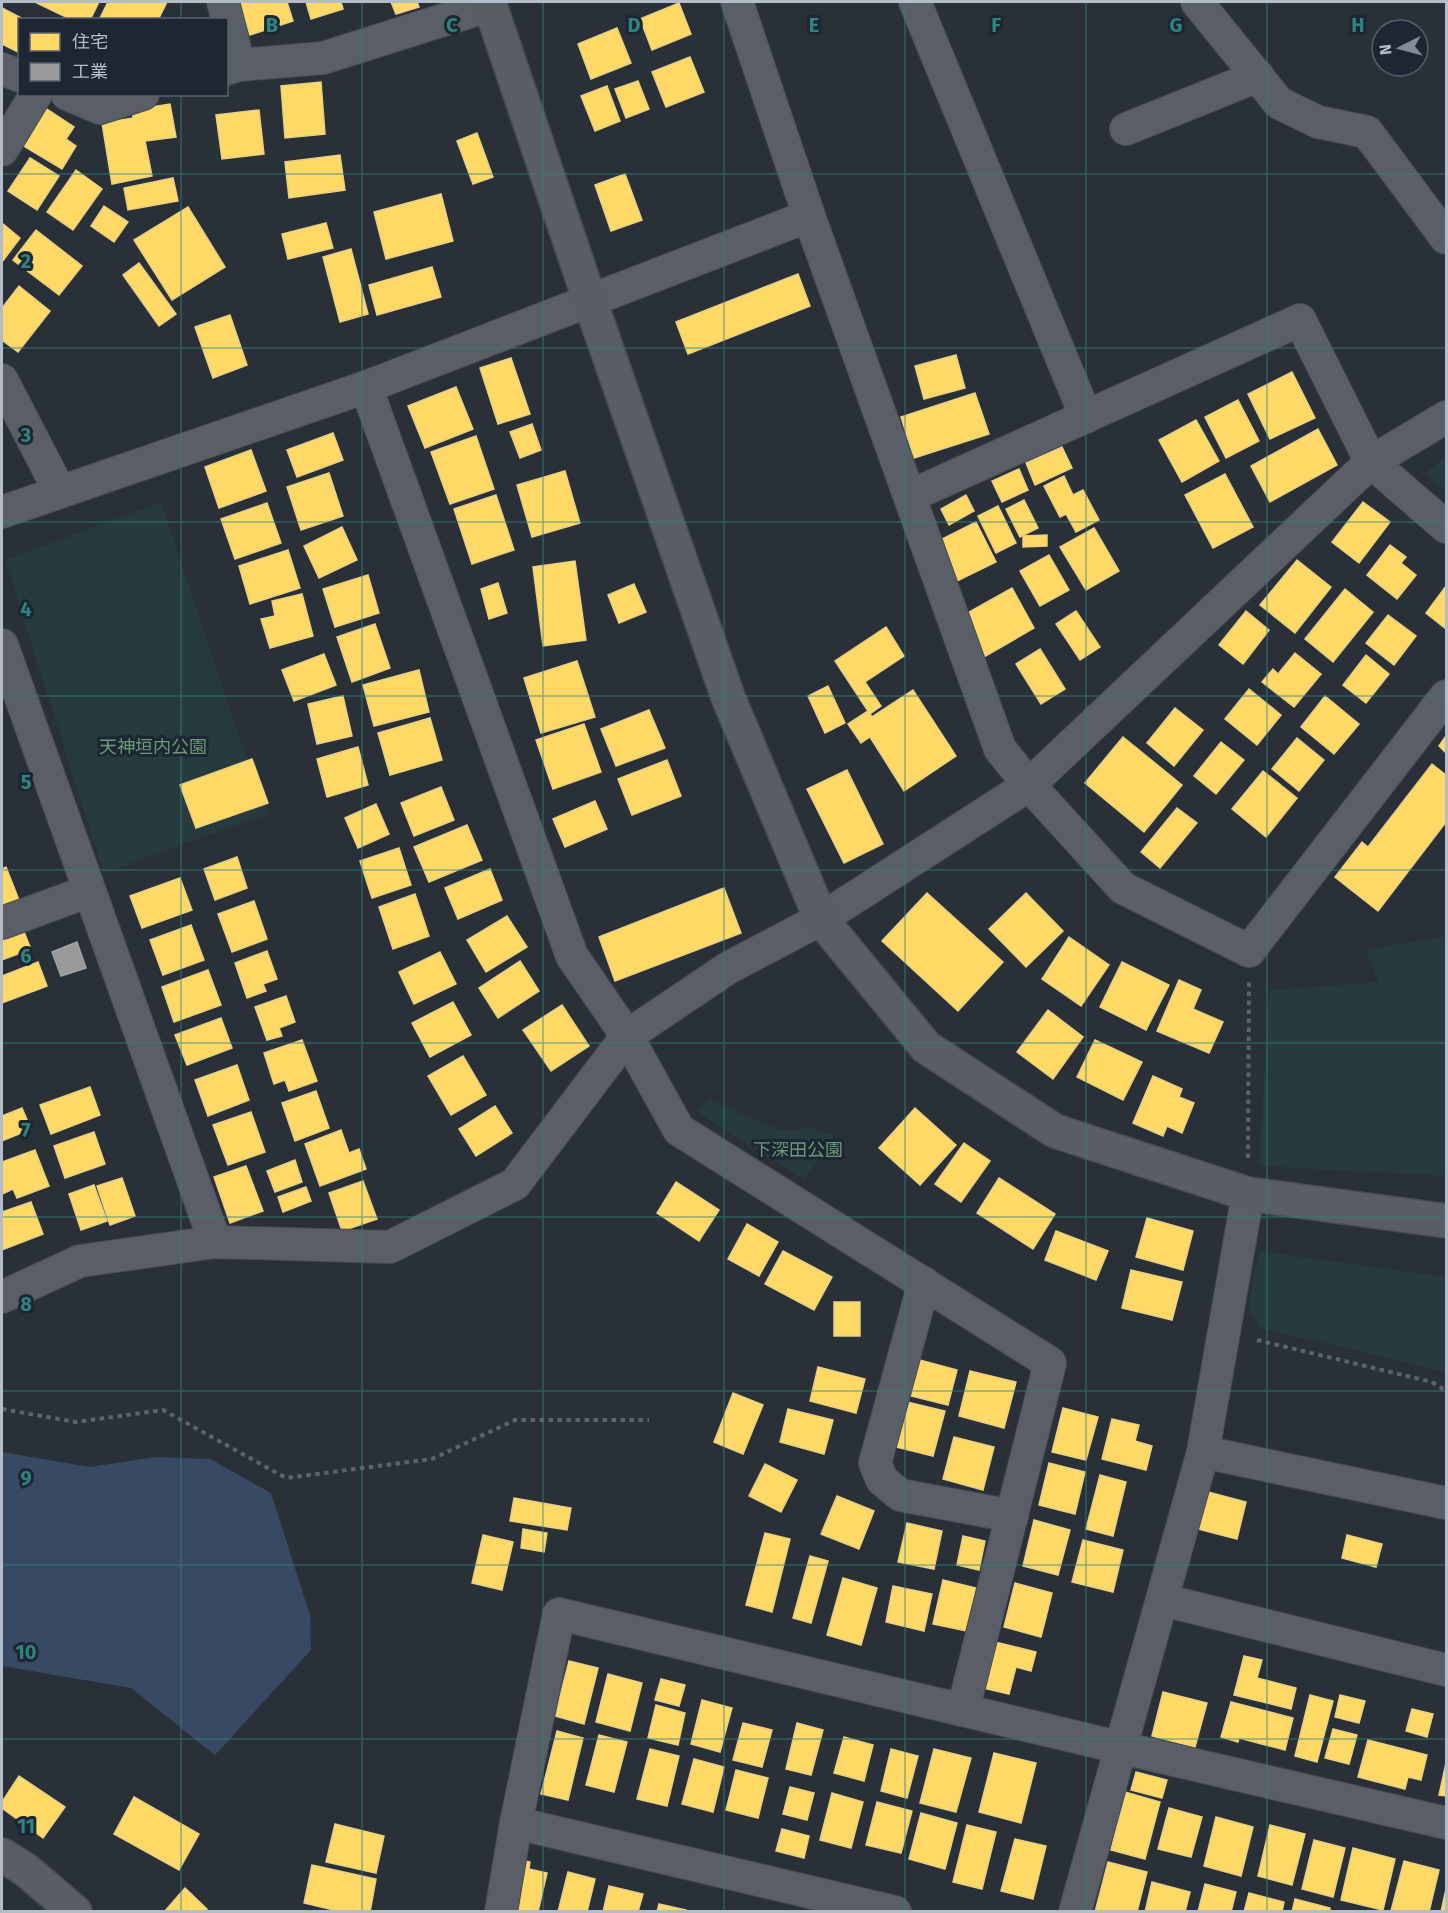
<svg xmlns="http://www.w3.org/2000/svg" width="1448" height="1913" font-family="'Fira Sans','Noto Sans JP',sans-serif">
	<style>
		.green { fill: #273a3e }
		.water { fill: #384963 }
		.homes { fill: #ffd966; stroke: #e8d084; stroke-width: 1.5 }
		.industry { fill: #999; stroke: #a1a4a7; stroke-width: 1.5 }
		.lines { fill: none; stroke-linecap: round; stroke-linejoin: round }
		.street-casing { stroke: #484c53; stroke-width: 34 }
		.secondary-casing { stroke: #484c53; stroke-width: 36 }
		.path { stroke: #5d636a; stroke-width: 4; stroke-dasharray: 4.5 4.5; stroke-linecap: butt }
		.street { stroke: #5a5e66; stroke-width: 32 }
		.secondary { stroke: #595d64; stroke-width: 33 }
		.grid { fill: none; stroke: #308480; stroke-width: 1.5; stroke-opacity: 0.55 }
		.labels { text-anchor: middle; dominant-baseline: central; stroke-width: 6; stroke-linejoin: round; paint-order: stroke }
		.park-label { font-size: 18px; fill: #6b9a76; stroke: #1d2633 }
		.grid-label { font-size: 20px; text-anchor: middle; font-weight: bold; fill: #308480; stroke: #1d2633; stroke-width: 6; stroke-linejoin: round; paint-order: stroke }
	</style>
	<rect width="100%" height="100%" fill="#2a3038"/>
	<g class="green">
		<path d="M1446,456V491L1425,474Z"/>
		<path d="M161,502L240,740L270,814L168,849L104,874L5,560Z"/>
		<path d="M1446,936V1176L1259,1166L1269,990L1379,982L1365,950Z"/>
		<path d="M709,1099L782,1131L810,1128L834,1135L805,1180L697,1112Z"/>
		<path d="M1259,1251L1446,1277V1372L1260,1328L1248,1306Z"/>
	</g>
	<path class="water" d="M2,1452L90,1467L156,1457L210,1459L271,1493L310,1615L311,1650L215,1755L131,1688L2,1666Z"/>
	<g class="homes">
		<path d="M35,2H99L90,20H72Z"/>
		<path d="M108,2H167L158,20H99Z"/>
		<path d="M239,2H287L293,21L250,35Z"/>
		<path d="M306,2H341L343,9L311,19Z"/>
		<path d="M391,2H417L419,7L396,14Z"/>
		<path d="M679,3L691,34L652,50L640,19Z"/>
		<path d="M2,8L25,20H20V53L2,44Z"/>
		<path d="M617,28L631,63L591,79L578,44Z"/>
		<path d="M690,57L704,92L666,107L652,72Z"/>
		<path d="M638,81L649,109L626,118L615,89Z"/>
		<path d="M321,82L325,134L285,138L281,86Z"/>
		<path d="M607,86L620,121L595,131L581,96Z"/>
		<path d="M170,104L176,137L145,141L152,176L112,184L102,123L133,118L132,110Z"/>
		<path d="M44,107L74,127L66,139L76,146L62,169L22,145Z"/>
		<path d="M259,110L264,154L222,159L216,115Z"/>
		<path d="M477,133L493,177L473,184L457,141Z"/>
		<path d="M340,155L345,190L289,198L285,162Z"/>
		<path d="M30,158L59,176L37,210L8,191Z"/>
		<path d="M76,170L102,189L73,230L47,212Z"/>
		<path d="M625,174L642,220L611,231L595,185Z"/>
		<path d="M173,178L178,201L128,210L124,188Z"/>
		<path d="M441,194L453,241L386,259L374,212Z"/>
		<path d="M104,206L128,222L114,242L91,226Z"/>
		<path d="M188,207L225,267L172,300L134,240Z"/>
		<path d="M2,223L20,238L2,262Z"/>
		<path d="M326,223L333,248L288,259L282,234Z"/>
		<path d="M36,230L82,266L59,295L13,260Z"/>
		<path d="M351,249L368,314L340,322L323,257Z"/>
		<path d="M139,263L176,314L159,326L123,275Z"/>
		<path d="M432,267L441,297L377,315L369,285Z"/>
		<path d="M798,274L810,306L688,354L676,322Z"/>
		<path d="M19,286L50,311L18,352L2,340V308Z"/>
		<path d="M230,315L247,365L213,378L195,327Z"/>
		<path d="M956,355L965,388L924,399L915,366Z"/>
		<path d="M511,358L530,414L498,424L480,368Z"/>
		<path d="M1292,372L1315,418L1270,439L1248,394Z"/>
		<path d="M456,387L473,429L425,448L408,406Z"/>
		<path d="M975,393L989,434L914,458L901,417Z"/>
		<path d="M1238,400L1259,441L1226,458L1205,417Z"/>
		<path d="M1196,420L1219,461L1182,482L1159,440Z"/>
		<path d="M532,424L541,450L520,458L510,432Z"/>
		<path d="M1318,429L1337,465L1270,502L1251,466Z"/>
		<path d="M333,433L343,460L297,477L287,450Z"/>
		<path d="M476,436L494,489L450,504L431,452Z"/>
		<path d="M1062,447L1072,468L1035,485L1026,463Z"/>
		<path d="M251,450L266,491L219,508L205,467Z"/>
		<path d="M1019,469L1028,490L1002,502L992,481Z"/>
		<path d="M565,471L580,523L532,537L517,485Z"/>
		<path d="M329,473L343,516L301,530L287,487Z"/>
		<path d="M1225,474L1253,527L1213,548L1185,495Z"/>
		<path d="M1064,476L1073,495L1083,490L1099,520L1076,532L1066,514L1060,517L1044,486Z"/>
		<path d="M496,495L514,550L472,564L454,509Z"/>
		<path d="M966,495L974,511L949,525L941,509Z"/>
		<path d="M1024,500L1038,528L1020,537L1006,509Z"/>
		<path d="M1363,502L1390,522L1359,563L1332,542Z"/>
		<path d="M267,503L281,543L235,559L221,519Z"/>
		<path d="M998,506L1016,543L996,553L978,516Z"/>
		<path d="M976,522L996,562L957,581L938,541Z"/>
		<path d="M342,527L357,560L319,578L304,546Z"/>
		<path d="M1094,528L1119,571L1086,590L1060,547Z"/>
		<path d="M1047,535V546L1023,547V536Z"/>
		<path d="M1390,545L1406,557L1401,563L1416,575L1397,599L1367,575Z"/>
		<path d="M288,550L300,588L250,604L239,566Z"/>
		<path d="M1049,555L1069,590L1040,606L1020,571Z"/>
		<path d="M1297,560L1331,587L1295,633L1260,605Z"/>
		<path d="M575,561L586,640L543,646L533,567Z"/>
		<path d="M368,575L379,613L335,627L323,589Z"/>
		<path d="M498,583L507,613L489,619L481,589Z"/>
		<path d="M634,584L646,612L619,623L608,595Z"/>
		<path d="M1446,586V629L1426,613Z"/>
		<path d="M1012,588L1034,628L984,657L962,616Z"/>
		<path d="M1345,589L1373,612L1333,662L1305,639Z"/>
		<path d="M302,594L313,636L270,648L261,619L275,616L272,601Z"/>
		<path d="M1076,611L1100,647L1080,660L1056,624Z"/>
		<path d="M1246,611L1269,630L1243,664L1219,645Z"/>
		<path d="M1388,615L1416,636L1394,665L1366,643Z"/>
		<path d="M375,624L390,668L352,682L337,637Z"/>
		<path d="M886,627L904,656L865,682L881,706L870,714L872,717L913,690L956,756L904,791L870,737L861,743L848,724L868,711L835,661Z"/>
		<path d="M1040,649L1065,689L1041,704L1016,664Z"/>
		<path d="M1295,653L1321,674L1294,707L1262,682L1273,669L1278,674Z"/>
		<path d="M324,654L336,685L294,701L282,670Z"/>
		<path d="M1366,655L1389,674L1366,703L1343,685Z"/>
		<path d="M577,661L595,717L541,733L524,678Z"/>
		<path d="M419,670L429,712L374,726L363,685Z"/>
		<path d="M828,686L845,723L825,733L808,696Z"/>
		<path d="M1249,689L1281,715L1257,745L1225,719Z"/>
		<path d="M343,696L352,736L317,744L308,704Z"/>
		<path d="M1325,696L1359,724L1334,754L1301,727Z"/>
		<path d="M1175,708L1203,730L1174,766L1147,743Z"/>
		<path d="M649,710L665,748L616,766L601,729Z"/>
		<path d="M430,718L442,760L390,775L378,733Z"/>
		<path d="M584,724L601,772L553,789L536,740Z"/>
		<path d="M1446,736V753L1439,746Z"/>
		<path d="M1123,737L1182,785L1144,832L1085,783Z"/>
		<path d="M1297,738L1324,760L1299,791L1272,769Z"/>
		<path d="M1221,742L1244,760L1216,794L1194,776Z"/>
		<path d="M358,747L368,785L327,797L317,759Z"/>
		<path d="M252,759L268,803L196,828L180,785Z"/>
		<path d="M667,760L681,796L632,815L618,779Z"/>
		<path d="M1432,764L1446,775V822L1378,911L1335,877L1362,842L1368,847Z"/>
		<path d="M847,770L883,844L844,863L807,789Z"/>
		<path d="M1263,771L1297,798L1266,837L1232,809Z"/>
		<path d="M441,787L454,820L414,836L401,803Z"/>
		<path d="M595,801L607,829L565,847L553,819Z"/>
		<path d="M376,804L389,834L358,848L345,818Z"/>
		<path d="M1177,808L1197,823L1160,868L1141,852Z"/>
		<path d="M467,825L482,860L429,882L414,847Z"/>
		<path d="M399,848L411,885L372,898L360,861Z"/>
		<path d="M237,857L247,888L215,900L204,869Z"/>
		<path d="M6,867L19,900L2,907V869Z"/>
		<path d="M490,869L502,900L458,919L445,888Z"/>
		<path d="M180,878L192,910L142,928L130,896Z"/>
		<path d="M724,888L741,933L615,981L599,937Z"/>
		<path d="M927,893L1003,962L958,1011L882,941Z"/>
		<path d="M1026,893L1063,931L1026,967L989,929Z"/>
		<path d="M415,894L429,936L393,949L379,907Z"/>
		<path d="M254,901L267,939L232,952L218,914Z"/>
		<path d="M507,916L527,947L486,972L467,940Z"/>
		<path d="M191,925L204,960L163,975L150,940Z"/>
		<path d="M22,927L31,949L2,960V934Z"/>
		<path d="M1069,937L1109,965L1081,1006L1042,979Z"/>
		<path d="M267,951L277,979L263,984L266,991L247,998L235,963Z"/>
		<path d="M440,952L456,984L414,1004L399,972Z"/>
		<path d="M520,961L539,991L498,1018L479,988Z"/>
		<path d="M38,962L47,986L2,1003V976Z"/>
		<path d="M1122,962L1169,985L1146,1030L1100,1007Z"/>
		<path d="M208,970L221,1005L174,1022L162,987Z"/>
		<path d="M1179,980L1201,990L1193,1009L1223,1022L1209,1053L1157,1031Z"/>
		<path d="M286,996L295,1022L279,1028L282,1036L267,1040L255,1007Z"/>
		<path d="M453,1002L471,1035L430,1057L412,1023Z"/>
		<path d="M562,1005L589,1046L551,1071L523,1030Z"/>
		<path d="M1048,1010L1083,1037L1053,1079L1017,1052Z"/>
		<path d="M221,1018L232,1048L187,1065L175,1035Z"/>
		<path d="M302,1040L317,1081L289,1091L285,1080L274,1084L264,1053Z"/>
		<path d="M1095,1040L1142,1062L1123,1100L1077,1077Z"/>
		<path d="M463,1056L486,1095L451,1115L428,1076Z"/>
		<path d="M237,1065L249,1100L208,1116L195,1080Z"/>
		<path d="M1153,1076L1182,1089L1179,1097L1194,1103L1182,1133L1167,1126L1163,1136L1133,1123Z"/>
		<path d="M90,1087L100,1115L51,1134L40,1105Z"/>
		<path d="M316,1091L329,1128L295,1141L282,1103Z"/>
		<path d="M495,1106L512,1133L476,1156L459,1129Z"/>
		<path d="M22,1108L31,1129L2,1141V1116Z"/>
		<path d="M915,1108L956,1145L920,1185L879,1148Z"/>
		<path d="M251,1112L265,1152L228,1165L213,1125Z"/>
		<path d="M341,1130L349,1153L359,1149L366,1169L320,1186L305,1144Z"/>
		<path d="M94,1132L105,1164L65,1178L54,1146Z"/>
		<path d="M964,1143L990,1161L961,1202L935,1184Z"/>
		<path d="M35,1150L49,1186L17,1198L13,1189L2,1194V1162Z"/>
		<path d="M295,1160L302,1182L275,1192L267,1171Z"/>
		<path d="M246,1166L263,1211L230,1223L214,1177Z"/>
		<path d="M122,1178L135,1216L110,1225L97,1186Z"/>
		<path d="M999,1178L1055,1214L1033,1249L977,1213Z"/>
		<path d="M363,1181L377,1219L342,1231L329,1193Z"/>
		<path d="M676,1182L719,1210L699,1241L657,1213Z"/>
		<path d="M94,1185L107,1221L81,1230L69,1194Z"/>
		<path d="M306,1187L311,1201L283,1212L278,1197Z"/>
		<path d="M31,1202L43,1234L2,1250V1212Z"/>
		<path d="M1147,1218L1193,1231L1183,1270L1136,1257Z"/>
		<path d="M747,1224L778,1242L759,1276L728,1259Z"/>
		<path d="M1056,1231L1108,1251L1096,1280L1045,1260Z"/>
		<path d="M783,1251L832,1277L814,1310L765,1284Z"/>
		<path d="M1131,1270L1182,1282L1172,1320L1122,1308Z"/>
		<rect x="834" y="1302" width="26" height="34"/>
		<path d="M916,1359L957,1370L948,1405L907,1395Z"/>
		<path d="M818,1367L865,1379L856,1413L810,1401Z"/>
		<path d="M970,1371L1016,1382L1004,1428L959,1416Z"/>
		<path d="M733,1393L763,1405L743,1454L714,1442Z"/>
		<path d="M903,1401L945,1411L933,1456L892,1446Z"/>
		<path d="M1063,1408L1098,1417L1086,1460L1052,1452Z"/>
		<path d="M788,1409L833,1420L824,1454L780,1442Z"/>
		<path d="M1112,1419L1139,1425L1135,1441L1152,1446L1146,1470L1102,1459Z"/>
		<path d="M954,1437L994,1447L983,1490L943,1479Z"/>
		<path d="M1049,1463L1085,1472L1075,1514L1039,1505Z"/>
		<path d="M765,1464L797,1480L781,1512L749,1496Z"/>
		<path d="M1100,1475L1126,1482L1113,1536L1086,1529Z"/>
		<path d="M1208,1492L1246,1502L1237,1539L1198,1529Z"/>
		<path d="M837,1496L874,1511L859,1549L821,1534Z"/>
		<path d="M514,1498L571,1508L567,1530L510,1521Z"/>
		<path d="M1034,1520L1070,1530L1058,1575L1023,1566Z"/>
		<path d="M907,1523L942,1531L934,1569L898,1562Z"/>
		<path d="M523,1529L547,1533L544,1552L521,1548Z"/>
		<path d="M765,1533L790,1539L772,1612L746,1605Z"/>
		<path d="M483,1535L513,1542L502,1590L472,1583Z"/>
		<path d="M1347,1535L1382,1544L1376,1567L1342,1558Z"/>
		<path d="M963,1536L985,1541L979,1570L957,1565Z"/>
		<path d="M1083,1540L1123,1550L1113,1592L1072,1582Z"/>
		<path d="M810,1556L828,1561L811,1623L793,1618Z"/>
		<path d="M843,1578L877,1588L861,1645L827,1635Z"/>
		<path d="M943,1580L976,1588L967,1631L933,1624Z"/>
		<path d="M1015,1583L1052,1593L1041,1637L1004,1627Z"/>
		<path d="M893,1586L932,1594L924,1631L886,1622Z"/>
		<path d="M995,1642L1036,1652L1031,1671L1016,1667L1009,1694L983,1688Z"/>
		<path d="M1244,1656L1262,1660L1257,1678L1296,1688L1291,1709L1234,1695Z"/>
		<path d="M569,1661L598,1668L584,1724L555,1716Z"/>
		<path d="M608,1674L642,1683L630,1731L596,1722Z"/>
		<path d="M661,1679L685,1685L679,1706L655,1700Z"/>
		<path d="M1163,1692L1207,1703L1195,1747L1152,1736Z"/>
		<path d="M1310,1695L1333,1701L1317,1762L1295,1756Z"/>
		<path d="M1340,1695L1365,1701L1359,1723L1335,1717Z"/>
		<path d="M702,1700L732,1708L720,1752L691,1744Z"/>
		<path d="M1231,1702L1293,1718L1285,1750L1239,1738L1238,1742L1221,1737Z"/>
		<path d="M656,1705L685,1713L678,1745L648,1738Z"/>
		<path d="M1412,1709L1433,1714L1427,1737L1406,1731Z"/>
		<path d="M743,1723L772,1730L762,1767L733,1760Z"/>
		<path d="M797,1723L823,1730L811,1775L786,1769Z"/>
		<path d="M1333,1729L1357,1735L1349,1764L1325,1758Z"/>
		<path d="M557,1731L583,1738L568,1800L541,1794Z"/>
		<path d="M599,1735L627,1742L614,1792L586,1785Z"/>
		<path d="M844,1737L873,1745L864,1781L834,1773Z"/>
		<path d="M1368,1740L1427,1755L1421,1780L1408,1777L1405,1789L1358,1777Z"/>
		<path d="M650,1749L679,1756L667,1806L637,1799Z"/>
		<path d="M891,1749L918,1756L907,1798L881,1791Z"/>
		<path d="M934,1749L971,1758L956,1812L920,1803Z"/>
		<path d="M994,1753L1036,1763L1021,1823L979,1812Z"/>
		<path d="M694,1759L724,1767L713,1812L682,1804Z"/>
		<path d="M1446,1763V1796L1439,1795Z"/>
		<path d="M736,1770L768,1778L758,1818L726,1810Z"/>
		<path d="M1136,1772L1167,1780L1162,1798L1131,1790Z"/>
		<path d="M19,1776L65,1807L43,1838L2,1808V1802Z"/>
		<path d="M790,1787L814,1793L807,1820L783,1814Z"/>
		<path d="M1125,1792L1160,1802L1145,1859L1111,1850Z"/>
		<path d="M832,1793L863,1802L851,1848L820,1840Z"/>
		<path d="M134,1797L199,1834L179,1870L114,1834Z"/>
		<path d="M877,1802L912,1811L901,1853L866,1845Z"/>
		<path d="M1169,1808L1202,1817L1191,1857L1158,1849Z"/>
		<path d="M921,1813L957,1823L945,1869L909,1859Z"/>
		<path d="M1216,1817L1253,1827L1241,1876L1204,1866Z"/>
		<path d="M335,1824L384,1836L376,1873L326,1862Z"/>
		<path d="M967,1825L996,1832L982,1889L953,1882Z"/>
		<path d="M1270,1825L1305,1834L1292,1885L1258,1876Z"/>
		<path d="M782,1829L809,1836L804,1858L776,1851Z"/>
		<path d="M1015,1839L1046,1846L1033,1899L1001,1891Z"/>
		<path d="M1314,1840L1345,1848L1333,1897L1302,1889Z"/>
		<path d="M1353,1848L1395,1859L1383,1910L1341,1900Z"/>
		<path d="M522,1860L530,1862L529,1869L547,1873L538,1912H509Z"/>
		<path d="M1404,1861L1439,1870L1429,1912L1391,1911Z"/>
		<path d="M1108,1862L1147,1872L1137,1912H1095Z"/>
		<path d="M312,1865L376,1879L370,1912H342L304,1903Z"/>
		<path d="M568,1872L595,1879L587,1912H558Z"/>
		<path d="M1152,1882L1190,1892L1185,1912H1145Z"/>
		<path d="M1205,1884L1236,1892L1231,1912H1198Z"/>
		<path d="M609,1886L643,1894L638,1912H603Z"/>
		<path d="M185,1888L207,1909L205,1912H164Z"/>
		<path d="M1446,1889V1912H1441Z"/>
		<path d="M1249,1893L1284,1902L1282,1912H1244Z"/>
		<path d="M1295,1899L1330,1908V1912H1292Z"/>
		<path d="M659,1904L686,1910L685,1912H657Z"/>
	</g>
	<path class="industry" d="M77,942L86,968L61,976L52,952Z"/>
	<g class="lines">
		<defs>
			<g id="street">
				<path d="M223,2L239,65"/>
				<path d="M737,2L809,216L1000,749L1029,785L1123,888L1249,951L1446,696"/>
				<path d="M915,2L1086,417"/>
				<path d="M1197,2L1279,103L1318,122L1367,132L1446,238"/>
				<path d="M2,69L20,76"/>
				<path d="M226,69L239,65L323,58L491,5"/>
				<path d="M67,94L100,108L143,94"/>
				<path d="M1126,129L1258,76"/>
				<path d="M2,150L36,94"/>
				<path d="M2,380L60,492"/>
				<path d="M366,387L572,956L627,1036L679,1130L1050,1363L963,1710"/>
				<path d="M910,496L1300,320L1371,462L1446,527"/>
				<path d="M2,512L366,387L809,216"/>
				<path d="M2,645L215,1242"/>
				<path d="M2,923L89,891"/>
				<path d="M924,1283L875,1463L882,1480L900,1495L1012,1516"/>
				<path d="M2,1297L80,1261L215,1242L390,1247L515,1184L627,1036L728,968L821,919L1029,785L1371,462L1446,417"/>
				<path d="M1203,1452L1446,1503"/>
				<path d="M1163,1600L1446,1670"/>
				<path d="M516,1823L895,1912"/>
				<path d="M501,1912L516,1823L559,1614L1122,1748L1446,1823"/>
				<path d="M1075,1912L1203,1452L1248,1194"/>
			</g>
			<g id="secondary">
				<path d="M489,2L590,301L728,697L821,919L926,1047L1055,1131L1248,1194L1446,1221"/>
				<path d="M2,1855L26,1870L75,1912"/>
			</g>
		</defs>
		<use href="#street" class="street-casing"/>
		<use href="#secondary" class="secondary-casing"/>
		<g class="path">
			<path d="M1248,1158L1249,982"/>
			<path d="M1257,1340L1432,1382L1446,1391"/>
			<path d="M2,1409L76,1422L163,1410L286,1478L432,1459L515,1420H649"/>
		</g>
		<use href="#street" class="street"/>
		<use href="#secondary" class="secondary"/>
	</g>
	<path class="grid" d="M181,2V20M362,2V1912M543,2V1912M724,2V1912M905,2V1912M1086,2V1912M1267,2V1912M181,94V1912M2,174H1446M2,348H1446M2,522H1446M2,696H1446M2,870H1446M2,1043H1446M2,1217H1446M2,1391H1446M2,1565H1446M2,1739H1446"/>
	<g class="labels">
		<g class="park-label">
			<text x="153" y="747">天神垣内公園</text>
			<text x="798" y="1150">下深田公園</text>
		</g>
	</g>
	<g class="grid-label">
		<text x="272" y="32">B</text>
		<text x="452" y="32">C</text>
		<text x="634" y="32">D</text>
		<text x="814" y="32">E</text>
		<text x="996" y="32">F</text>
		<text x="1176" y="32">G</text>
		<text x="1358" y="32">H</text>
		<text x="26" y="268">2</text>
		<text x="26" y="442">3</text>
		<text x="26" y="616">4</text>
		<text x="26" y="789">5</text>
		<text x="26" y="963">6</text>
		<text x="26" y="1137">7</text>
		<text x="26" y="1311">8</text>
		<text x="26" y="1485">9</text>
		<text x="26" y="1659">10</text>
		<text x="26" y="1833">11</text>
	</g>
	<rect width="1448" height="1913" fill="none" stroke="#b4bcc9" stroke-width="6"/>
	<rect x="18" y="18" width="210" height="78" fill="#1d2633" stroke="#59626f" stroke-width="1.5"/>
	<rect x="30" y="33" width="30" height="18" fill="#ffd966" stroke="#59626f" stroke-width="1.5"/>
	<text x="72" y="48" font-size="18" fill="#b4bcc9">住宅</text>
	<rect x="30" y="63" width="30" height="18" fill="#999999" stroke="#59626f" stroke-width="1.5"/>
	<text x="72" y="78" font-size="18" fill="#b4bcc9">工業</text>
	<g transform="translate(1400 48) rotate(264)"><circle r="28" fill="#1d2633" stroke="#59626f" stroke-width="1.5"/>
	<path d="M0-4.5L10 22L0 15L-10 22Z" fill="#848b96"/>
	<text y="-9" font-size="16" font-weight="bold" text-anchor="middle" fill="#b4bcc9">N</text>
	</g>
</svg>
